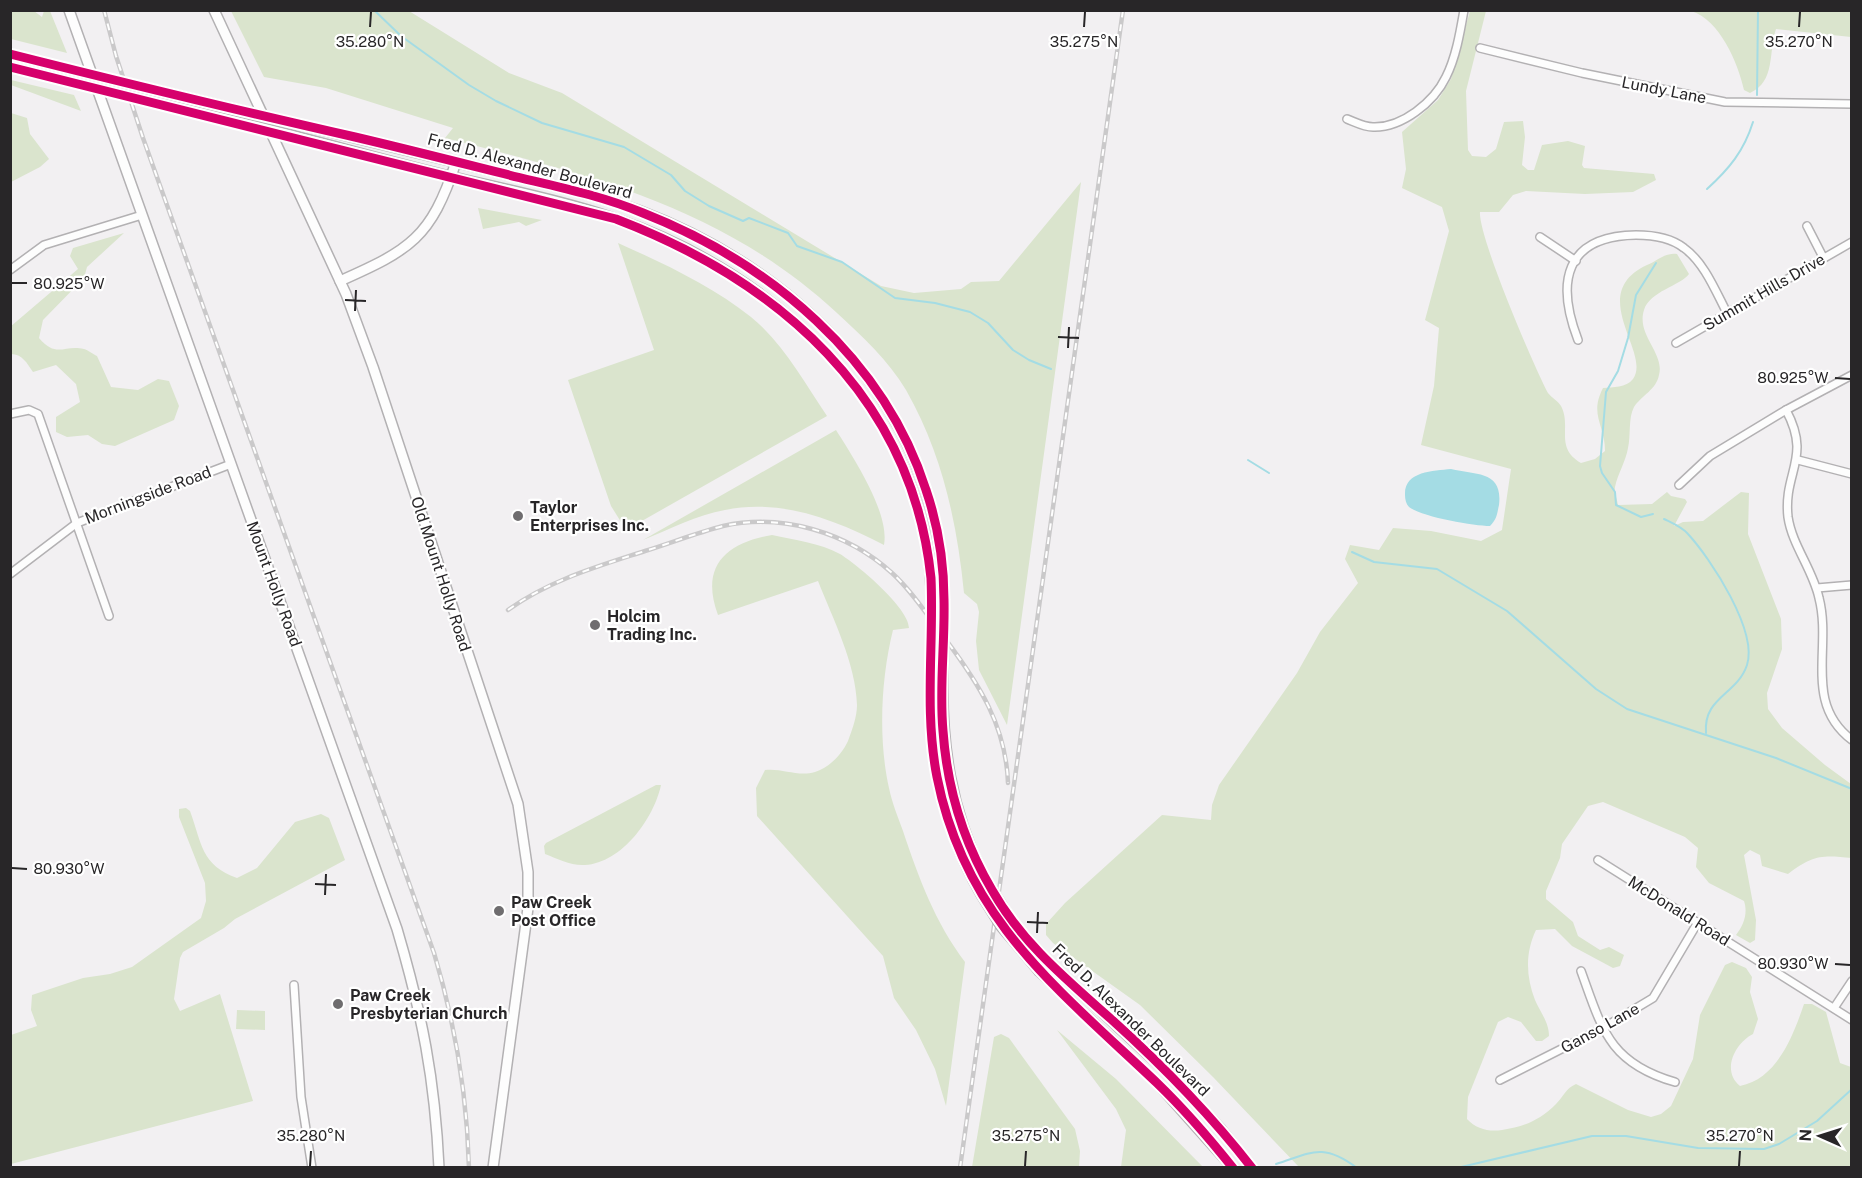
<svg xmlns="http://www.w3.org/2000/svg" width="1862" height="1178" font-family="'Public Sans',sans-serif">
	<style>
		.green { fill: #dae4cd }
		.water { fill: #a4dce4 }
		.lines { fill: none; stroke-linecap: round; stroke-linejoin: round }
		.stream { stroke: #a4dce4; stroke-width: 2 }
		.street-casing { stroke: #b3b1b3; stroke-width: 10 }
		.secondary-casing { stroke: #b3b1b3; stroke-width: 12 }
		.street { stroke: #fdfdfd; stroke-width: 7 }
		.secondary { stroke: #fdfdfd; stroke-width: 9 }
		.rail-casing { stroke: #cac9ca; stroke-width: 4.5 }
		.rail { stroke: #fff; stroke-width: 2; stroke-dasharray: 7; stroke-linecap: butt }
		.secondary-bridge-casing { stroke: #b3b1b3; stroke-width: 12; stroke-linecap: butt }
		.secondary-bridge { stroke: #fdfdfd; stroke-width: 9 }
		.cycleway-casing { stroke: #fff; stroke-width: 13 }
		.cycleway { stroke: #d6006c; stroke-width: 9 }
		.ticks { fill: none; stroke: #282628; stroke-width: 2 }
		.poi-dot { fill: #6f6d6f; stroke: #fff; stroke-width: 2 }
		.labels { text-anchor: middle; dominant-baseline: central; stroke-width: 4.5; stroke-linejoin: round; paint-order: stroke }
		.street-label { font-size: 16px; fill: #282628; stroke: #fff }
		.poi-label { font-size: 16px; font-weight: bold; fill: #282628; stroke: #fff; text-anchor: start }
		.ticks-label { font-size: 15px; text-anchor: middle; fill: #282628; stroke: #fff; stroke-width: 4.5; stroke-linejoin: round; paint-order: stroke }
	</style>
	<rect width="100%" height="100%" fill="#f2f0f2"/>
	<g class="green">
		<path d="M10,11H34L42,17L44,11H50L67,53L11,39Z"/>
		<path d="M231,11H409L509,73L562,93L881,286L914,293L961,289L971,282L999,281L1081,182L1007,725L979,670L976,641L979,612L977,604L964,593C957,522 942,453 906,390C888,360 863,337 837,313C724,208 590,175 445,138L453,128L326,88L264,77Z"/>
		<path d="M1470,11H1486L1466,91L1468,150L1472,156L1486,157L1496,149L1504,122L1523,121L1525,137L1522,165L1528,170H1534L1542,145L1568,141L1585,146L1582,165L1584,168L1654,174L1656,180L1633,192L1585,194L1526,191L1513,195L1499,212H1480C1478,236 1534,367 1548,393C1552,398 1558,401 1561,406C1572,427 1554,447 1581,463L1595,459L1605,451C1605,425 1589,415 1603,388C1613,387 1626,388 1633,379C1652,353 1585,294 1647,265C1657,261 1666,252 1677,254L1689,274C1680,286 1650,291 1644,310C1636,335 1665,353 1659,375C1656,390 1642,395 1634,407C1628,418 1631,436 1628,448C1626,461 1618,473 1615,487C1614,493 1617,499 1618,505L1652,504L1667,492L1671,496L1685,499L1687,502L1674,526L1683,522L1703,521L1741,492L1749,493L1748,534L1781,619L1782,649L1767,693L1768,709L1782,728L1825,765L1851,784L1852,858C1821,855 1813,855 1788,874L1762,866L1760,855L1750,850L1744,855L1756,920L1755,940L1750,943L1736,935C1744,925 1748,913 1744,901L1709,883L1696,867L1698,848L1685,837L1603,802L1588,806L1562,844L1560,858L1546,891V899L1573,922L1578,936L1600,950L1609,947L1624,955L1620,966L1613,968L1572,946L1555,929L1536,930C1525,953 1526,977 1535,1000C1540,1012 1549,1022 1549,1036L1542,1041H1536L1521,1022L1508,1017L1498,1022L1468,1097L1467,1119C1476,1129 1489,1132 1502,1130C1524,1127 1540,1120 1556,1104C1564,1096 1565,1089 1576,1084L1628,1110L1651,1117L1661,1114L1671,1106L1693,1059L1700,1015L1725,965L1732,962L1746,968L1752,977L1750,992L1758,1019L1753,1034C1735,1043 1721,1071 1740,1086C1777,1079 1793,1036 1804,1004H1812L1826,1012L1840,1063L1851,1067V1167H1299L1213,1077L1140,1005L1053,943L1046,935V924L1065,903L1162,815L1211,820L1212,805L1219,785L1297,673L1320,632L1358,583L1345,559L1350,545L1379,550L1393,528L1431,531L1481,541L1502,530L1511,469L1421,445L1434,386L1439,328L1425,320L1449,231L1442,207L1402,188L1406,169L1402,132L1438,100L1451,79Z"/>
		<path d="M1691,11H1851V37L1776,29C1768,53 1776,81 1750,93L1744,90C1738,63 1720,20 1691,11Z"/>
		<path d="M11,80L74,95L81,111L11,85Z"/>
		<path d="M11,113L27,118L30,134L49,159L40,167L11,182Z"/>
		<path d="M478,208L542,220L526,226L519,222L483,229Z"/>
		<path d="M124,233L87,267L84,278L43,320L39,338C57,359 64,344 84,349C88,350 93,354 97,356L111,387L138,390L158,379L169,381L179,406L174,420L115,446L102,444L88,435L67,437L56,432V417L80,402L76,384L56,365L33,372C27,363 22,354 11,354L10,327L78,269L70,256L73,248Z"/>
		<path d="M618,243C663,263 712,286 751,317C783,343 804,382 827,416L626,530L611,506L568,380L654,350Z"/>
		<path d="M836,430C853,457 890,513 884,545C836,520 780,498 725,510C697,515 670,529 643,540Z"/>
		<path d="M772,535C794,540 820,543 840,554C858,565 909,608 909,628L893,630C881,678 878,739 889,788C892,803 898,817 903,831C919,879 935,922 965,962L946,1106L935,1069L916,1030L894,998L883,956L757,816L756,788L765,770C782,768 798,777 815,772C829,768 842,754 848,741C852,730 857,717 857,705C856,664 833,619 818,581L718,615C700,567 725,543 772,535Z"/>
		<path d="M656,785H661C654,818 622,863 585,865C571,866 558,859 545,854L544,846L546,843Z"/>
		<path d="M186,808L190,811C202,844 201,865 237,878L257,868L295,822L321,814L329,818L345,860L235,919L224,928L183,952L180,958L174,999L180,1011L220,994L253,1101L11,1164V1035L37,1026L31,1010L32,995L83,978L110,974L132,967L201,918L206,901L205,883L179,817V809Z"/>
		<path d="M237,1010L265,1011V1030L236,1029Z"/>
		<path d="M1057,1030L1116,1079L1203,1167H1121L1126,1130L1116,1109Z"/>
		<path d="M1001,1034L1009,1038L1075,1129L1080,1151L1079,1167H972L994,1037Z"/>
	</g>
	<path class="water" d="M1451,469C1477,475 1503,471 1499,505C1497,514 1497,519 1490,526C1474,526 1422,517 1409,507C1406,504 1405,499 1405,495C1404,471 1433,471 1451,469Z"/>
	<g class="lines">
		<g class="stream">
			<path d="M374,10L401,36L469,85L496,101L542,123L624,147L671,175L685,191L709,206L743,221L749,218L788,233L797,246L842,262L895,298L935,303L970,312L988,323L1013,350L1029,360L1051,369"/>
			<path d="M1757,95L1758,10"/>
			<path d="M1707,189C1729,169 1744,151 1753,122"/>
			<path d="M1248,460L1269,473"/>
			<path d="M1653,514L1641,517L1616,505L1615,492L1602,473L1600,466L1606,392L1618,371L1628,338L1636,295L1656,263"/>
			<path d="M1664,519C1672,523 1682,527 1688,534C1711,559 1758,631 1747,665C1737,695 1703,697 1706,733"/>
			<path d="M1352,552L1374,562L1437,569L1507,611L1596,689L1627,709L1776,758L1852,789"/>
			<path d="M1276,1164C1311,1153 1322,1142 1357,1168"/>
			<path d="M1457,1168L1592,1136H1626L1698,1148L1764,1149L1779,1144L1817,1121L1852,1089"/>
		</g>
		<defs>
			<g id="street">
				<path d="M1480,48L1582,73L1725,102L1852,104"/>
				<path d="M1347,119C1355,122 1364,127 1373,127C1402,128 1434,102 1446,77C1456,57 1460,33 1464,10"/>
				<path d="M1807,226L1823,257"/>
				<path d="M1540,237L1576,261"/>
				<path d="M10,270L44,245L142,215"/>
				<path d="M1578,340C1556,283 1564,236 1636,235C1653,235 1670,237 1684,248C1704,262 1716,292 1727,313"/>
				<path d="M1676,343L1852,242"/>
				<path d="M1786,410C1812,458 1783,472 1788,517C1792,545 1813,570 1819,598C1832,648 1803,703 1852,740"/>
				<path d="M10,414L29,410L38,414L109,616"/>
				<path d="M1798,460L1852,474"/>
				<path d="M1679,485L1710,456L1786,410L1852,375"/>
				<path d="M10,574L77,523L231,464"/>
				<path d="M1817,588L1852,585"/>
				<path d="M1598,860L1852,1020"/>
				<path d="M1581,971C1602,1029 1609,1063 1675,1082"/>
				<path d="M294,985L301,1097L312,1168"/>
				<path d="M1834,1008L1852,981"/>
				<path d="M1500,1080L1603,1028L1653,998L1698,922"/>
			</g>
			<g id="secondary">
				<path d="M69,10L397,929C422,1014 435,1079 439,1168"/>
				<path d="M214,10L346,294L373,367L518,804L528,872V908L493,1168"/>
				<path d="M10,54L55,66"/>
				<path d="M10,67L59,78"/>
				<path d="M285,121C355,138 426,155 496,172C544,183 594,194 640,211C809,275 942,417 944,604"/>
				<path d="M291,135C345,149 399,164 453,177C508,190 563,201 616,219C775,273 923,410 931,586"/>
				<path d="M340,281C410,250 431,238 456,162"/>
				<path d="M931,654C930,743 935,814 981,894"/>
				<path d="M943,672C941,744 951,810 983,875"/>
				<path d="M1047,961L1169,1074L1220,1128L1252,1168"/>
				<path d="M1040,972L1159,1085L1233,1168"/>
			</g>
		</defs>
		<use href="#street" class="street-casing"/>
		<use href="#secondary" class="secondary-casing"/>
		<use href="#street" class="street"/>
		<use href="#secondary" class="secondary"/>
		<defs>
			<g id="rail">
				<path d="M104,10L116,56L143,138L434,953C455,1023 467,1094 469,1168"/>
				<path d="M508,610C550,580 596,567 645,551C671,543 696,533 723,526C782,513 847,532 892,573C913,592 929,618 946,640C979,684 1006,726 1008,783"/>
				<path d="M960,1168L1123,10"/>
			</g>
		</defs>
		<use href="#rail" class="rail-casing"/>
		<use href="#rail" class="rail"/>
		<defs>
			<g id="secondary-bridge">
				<path d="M55,66L285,121"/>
				<path d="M59,78L291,135"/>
				<path d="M931,654V586"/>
				<path d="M943,672L944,604"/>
				<path d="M983,875L1013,923L1047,961"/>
				<path d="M981,894L1001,926L1040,972"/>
			</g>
		</defs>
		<use href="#secondary-bridge" class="secondary-bridge-casing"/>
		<use href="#secondary-bridge" class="secondary-bridge"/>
		<defs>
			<g id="cycleway">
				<path d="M10,54C125,83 240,111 355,137C406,149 457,162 509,175C554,186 600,195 643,213C770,263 884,358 926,490C938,525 944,564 944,600C945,644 939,688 943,731C947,787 963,841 992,890C1022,943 1066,979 1111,1019C1162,1065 1210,1114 1252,1168"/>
				<path d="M10,67L616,219C778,281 912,396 931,578C934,644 924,711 937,777C965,919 1058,989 1157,1083C1184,1109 1209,1138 1233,1168"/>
			</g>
		</defs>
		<use href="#cycleway" class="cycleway-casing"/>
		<use href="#cycleway" class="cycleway"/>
	</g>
	<path class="ticks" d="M370,27L371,12M1084,27L1085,12M1799,27L1800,12M12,283H27M345,300L366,301M355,311L356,290M1058,337L1079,338M1068,348L1069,327M1835,378L1850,379M12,868L27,869M315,884L336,885M325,895L326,874M1027,922L1048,923M1037,933L1038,912M1835,964L1850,965M310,1166L311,1151M1025,1166L1026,1151M1739,1166L1740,1151"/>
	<g class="poi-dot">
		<circle cx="518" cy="516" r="6"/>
		<circle cx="595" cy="625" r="6"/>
		<circle cx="499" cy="911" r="6"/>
		<circle cx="338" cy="1004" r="6"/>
	</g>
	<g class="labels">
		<g class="street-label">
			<text transform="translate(1664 90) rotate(11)">Lundy Lane</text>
			<text transform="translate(530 166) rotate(15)">Fred D. Alexander Boulevard</text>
			<text transform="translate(1764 292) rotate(-30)">Summit Hills Drive</text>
			<text transform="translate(148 495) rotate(-21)">Morningside Road</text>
			<text transform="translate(441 574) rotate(72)">Old Mount Holly Road</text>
			<text transform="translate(274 584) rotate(70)">Mount Holly Road</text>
			<text transform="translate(1679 911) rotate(32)">McDonald Road</text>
			<text transform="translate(1131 1020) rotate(44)">Fred D. Alexander Boulevard</text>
			<text transform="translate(1600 1028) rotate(-29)">Ganso Lane</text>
		</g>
		<g class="poi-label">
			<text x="530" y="507">Taylor<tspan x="530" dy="18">Enterprises Inc.</tspan></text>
			<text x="607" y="616">Holcim<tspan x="607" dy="18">Trading Inc.</tspan></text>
			<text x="511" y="902">Paw Creek<tspan x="511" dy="18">Post Office</tspan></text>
			<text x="350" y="995">Paw Creek<tspan x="350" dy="18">Presbyterian Church</tspan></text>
		</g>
	</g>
	<g class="ticks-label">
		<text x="370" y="47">35.280°N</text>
		<text x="1084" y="47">35.275°N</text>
		<text x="1799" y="47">35.270°N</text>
		<text x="69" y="289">80.925°W</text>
		<text x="1793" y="383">80.925°W</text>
		<text x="69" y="874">80.930°W</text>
		<text x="1793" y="969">80.930°W</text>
		<text x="311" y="1141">35.280°N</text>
		<text x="1026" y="1141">35.275°N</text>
		<text x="1740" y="1141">35.270°N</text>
	</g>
	<rect width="1862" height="1178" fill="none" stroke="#282628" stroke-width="24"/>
	<g transform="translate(1820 1136) rotate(273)" stroke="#ffffff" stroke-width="4.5" paint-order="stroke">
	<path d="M0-4.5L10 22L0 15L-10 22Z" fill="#282628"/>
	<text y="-9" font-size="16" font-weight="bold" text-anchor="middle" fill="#282628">N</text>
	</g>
</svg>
